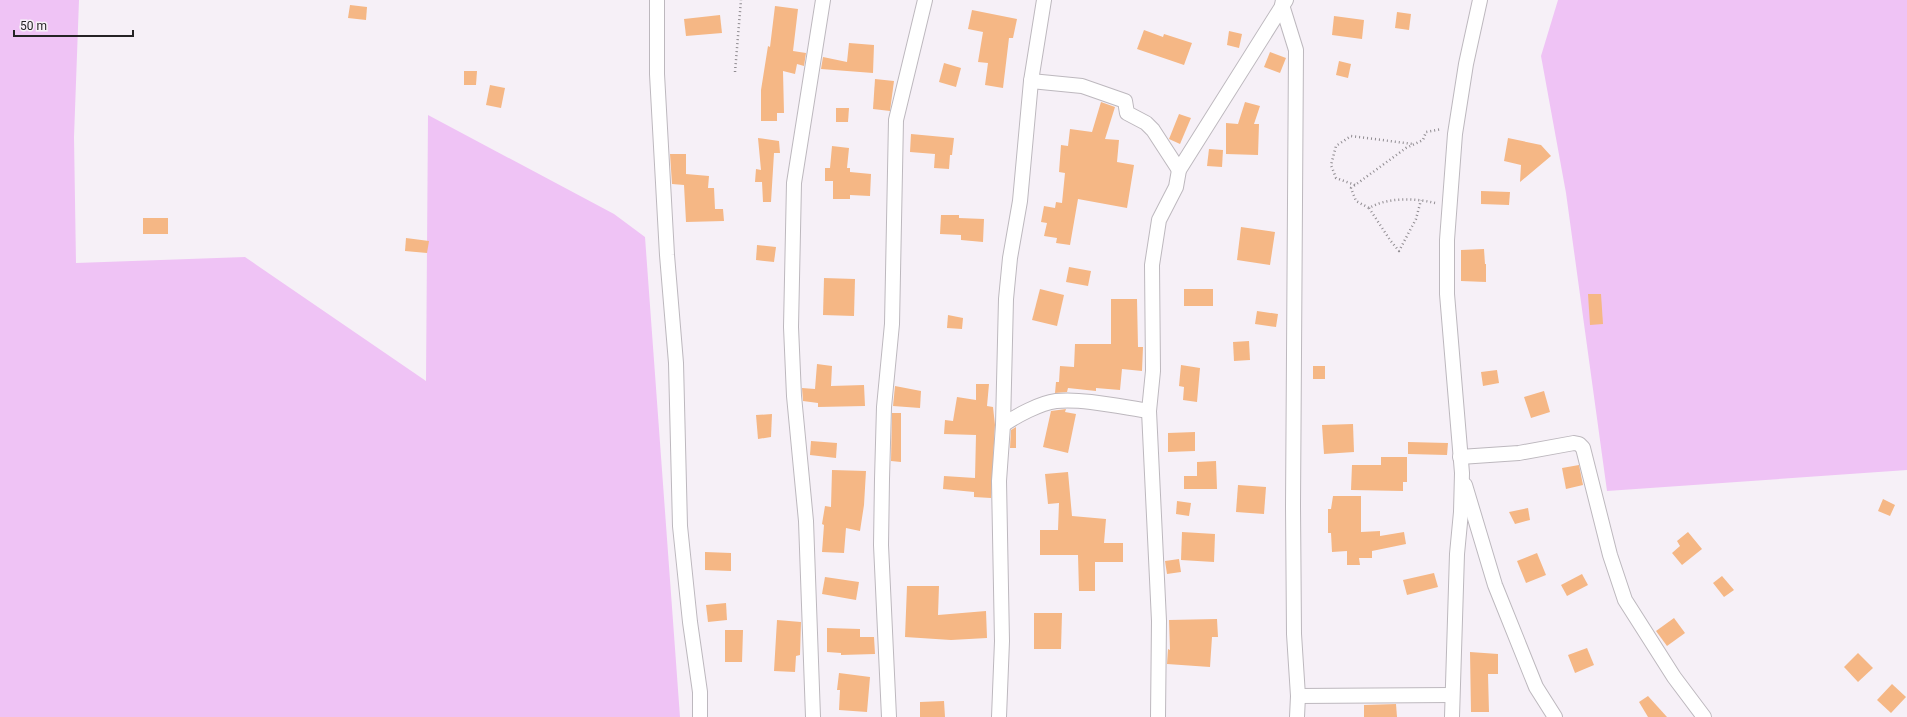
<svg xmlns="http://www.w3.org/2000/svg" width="1907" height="717" font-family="Roboto,sans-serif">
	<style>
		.green { fill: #efc3f5 }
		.building { fill: #f5b785 }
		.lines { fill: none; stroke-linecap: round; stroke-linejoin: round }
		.street-casing { stroke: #bdb8be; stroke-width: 16 }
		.path { stroke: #908c91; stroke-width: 2.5; stroke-dasharray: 1 3; stroke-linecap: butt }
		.street { stroke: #fff; stroke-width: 14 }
	</style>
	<rect width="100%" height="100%" fill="#f6f0f7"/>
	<g class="green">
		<path d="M0,0H79L74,137L76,263L245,257L426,381L428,115L614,214L645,237L680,717H0Z"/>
		<path d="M1558,0H1907V470L1607,491L1566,193L1541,56Z"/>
	</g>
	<g class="building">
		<path d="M350,5L367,7L366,20L348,18Z"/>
		<path d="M775,6L798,9L793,51L806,53L804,66L797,64L795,74L783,71L784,113H777V121H761V90L768,46L770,47Z"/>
		<path d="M972,10L1017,19L1013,38H1009L1003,88L985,85L988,63L978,62L983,32L968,29Z"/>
		<path d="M1397,12L1411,14L1409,30L1395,28Z"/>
		<path d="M720,15L722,33L686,36L684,19Z"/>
		<path d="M1334,16L1364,20L1362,39L1332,35Z"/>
		<path d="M1144,30L1163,37L1164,34L1192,43L1184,65L1137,49Z"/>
		<path d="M1229,31L1242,34L1239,48L1227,45Z"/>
		<path d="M849,43L874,45L873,73L821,69L823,57L847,62Z"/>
		<path d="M1270,52L1286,58L1280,73L1264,67Z"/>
		<path d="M1339,61L1351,64L1348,78L1336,75Z"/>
		<path d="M944,63L961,68L956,87L939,82Z"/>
		<path d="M464,71H477L476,85H464Z"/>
		<path d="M875,79L894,81L890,111L873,109Z"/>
		<path d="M490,85L505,88L501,108L486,105Z"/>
		<path d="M1101,102L1115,107L1105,139L1119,140L1117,162L1134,165L1127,208L1078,199L1070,245L1056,243L1057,238L1044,236L1047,223L1041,222L1044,206L1055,208L1056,202L1062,203L1065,173L1059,172L1061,145L1068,146L1070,129L1092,132Z"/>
		<path d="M1245,102L1260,106L1254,124H1259L1258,155L1226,154V123L1238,124Z"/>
		<path d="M836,108H849L848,122H836Z"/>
		<path d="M1179,114L1191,118L1180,144L1169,139Z"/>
		<path d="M911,134L954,138L952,155H950L949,169L934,168L935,154L910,152Z"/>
		<path d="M758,138L779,141L780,153H774L771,202H763L762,182H755L756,169L761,170Z"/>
		<path d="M1508,138L1541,145L1551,156L1520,182L1521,165L1504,161Z"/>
		<path d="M832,146L849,148L847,168H850V172L871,174L870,196L850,195V199H833V181H825V168H830Z"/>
		<path d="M1209,149L1223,150L1222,167L1207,166Z"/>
		<path d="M670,154H686V174L709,176L708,188H714L715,209H723L724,221L686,222L684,185L672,184Z"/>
		<path d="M1481,191L1510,192L1509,205L1481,204Z"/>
		<path d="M941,215H959V218L984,219L983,242L961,240V235L940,234Z"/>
		<rect x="143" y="218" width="25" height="16"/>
		<path d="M1241,227L1275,232L1270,265L1237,260Z"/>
		<path d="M406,238L429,241L427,253L405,251Z"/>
		<path d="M757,245L776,247L774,262L756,260Z"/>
		<path d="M1484,249L1485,264H1486V282L1461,281V250Z"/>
		<path d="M1069,267L1091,271L1088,286L1066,282Z"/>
		<path d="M824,278L855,279L854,316L823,315Z"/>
		<path d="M1040,289L1064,295L1057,326L1032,320Z"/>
		<rect x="1184" y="289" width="29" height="17"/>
		<path d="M1588,294H1601L1603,324L1590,325Z"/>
		<path d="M1111,299H1137L1138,347H1143L1142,371L1122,369L1120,390L1096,388V391L1068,388L1067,392L1055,393L1056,382H1059L1060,366L1074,367L1075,344H1111Z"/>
		<path d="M1257,311L1278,314L1276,327L1255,324Z"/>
		<path d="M948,315L963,318L962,329L947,328Z"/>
		<path d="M1249,341L1250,360L1234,361L1233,342Z"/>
		<path d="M817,364L832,366L831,386L864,385L865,406L818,407V403L803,401L802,388L815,389Z"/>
		<path d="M1181,365L1200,368L1197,402L1183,400L1184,387L1179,386Z"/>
		<rect x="1313" y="366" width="12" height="13"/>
		<path d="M1497,370L1499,383L1483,386L1481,372Z"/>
		<path d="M976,384H989L987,406L993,407L995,425L991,498L974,497V492L943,489L944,476L975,478L976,435L944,434L945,420L953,421L957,397L976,400Z"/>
		<path d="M895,386L921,391L920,408L893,406Z"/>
		<path d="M1544,391L1550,412L1531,418L1524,397Z"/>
		<path d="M1066,409L1065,412L1076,414L1068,453L1043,447L1051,411Z"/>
		<path d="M892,413H901V462L891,461Z"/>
		<path d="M772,414L771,437L758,439L756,415Z"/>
		<path d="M1353,424L1354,452L1324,454L1322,425Z"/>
		<path d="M1016,427V448H1010L1011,430Z"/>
		<path d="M1195,432V451L1168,452V433Z"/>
		<path d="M811,441L837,443L836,458L810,455Z"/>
		<path d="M1408,442L1448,443L1447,455L1408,454Z"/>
		<path d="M1381,457H1407V482H1403V491L1351,490L1352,465H1381Z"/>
		<path d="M1216,461L1217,489H1184V476H1197V462Z"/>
		<path d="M1579,465L1583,485L1566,489L1562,468Z"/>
		<path d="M832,470L866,471L864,505L860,531L846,528L844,553L822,552L824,525L822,524L825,506L831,507Z"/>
		<path d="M1068,472L1072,516L1106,519L1104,543H1123V562H1095V591H1079L1078,555H1040V530H1058L1059,503L1048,504L1045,474Z"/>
		<path d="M1238,485L1266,487L1264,514L1236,512Z"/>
		<path d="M1333,496H1361V532L1380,531V536L1404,532L1406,544L1372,551V558H1359L1360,565H1347V551L1332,552L1331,533H1328V509H1331Z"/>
		<path d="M1883,499L1895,505L1890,516L1878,511Z"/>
		<path d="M1177,501L1191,503L1189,516L1176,514Z"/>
		<path d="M1528,508L1530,520L1515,524L1509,512Z"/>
		<path d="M1182,532L1215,534L1214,562L1181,560Z"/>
		<path d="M1688,532L1702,549L1682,565L1672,553L1680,546L1677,541Z"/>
		<path d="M705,552L731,553V571L705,570Z"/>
		<path d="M1537,553L1546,575L1526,583L1517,561Z"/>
		<path d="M1179,559L1181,572L1167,574L1165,561Z"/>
		<path d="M1434,573L1438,587L1407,595L1403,580Z"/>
		<path d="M1582,574L1588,585L1567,596L1561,585Z"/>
		<path d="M1722,576L1734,590L1724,597L1713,583Z"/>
		<path d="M825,577L859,582L856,600L822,594Z"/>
		<path d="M907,586H939L938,615L986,611L987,638L951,640L905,637Z"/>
		<path d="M726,603L727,620L708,622L706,605Z"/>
		<path d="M1034,613H1062L1061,649H1034Z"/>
		<path d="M1674,618L1685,633L1667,646L1656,631Z"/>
		<path d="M1217,619L1218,637H1212L1210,667L1167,664L1168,649L1170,650L1169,620Z"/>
		<path d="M777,620L801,622L800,655L796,656L795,672L774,671Z"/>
		<path d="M827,628L860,629V637H874L875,654L841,655V653L827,652Z"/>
		<path d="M725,630H743L742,662H725Z"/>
		<path d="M1587,648L1594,665L1575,673L1568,655Z"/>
		<path d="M1470,652L1498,654V674H1488L1489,712H1471Z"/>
		<path d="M1858,653L1873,668L1858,682L1844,667Z"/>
		<path d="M839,673L870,677L867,712L839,710L840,690H837Z"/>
		<path d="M1892,684L1906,697L1891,713L1877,700Z"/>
		<path d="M1648,696L1667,717H1648L1639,702Z"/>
		<path d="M944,701L945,717H920V702Z"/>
		<path d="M1396,704L1397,717H1364V705Z"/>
	</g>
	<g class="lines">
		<defs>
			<g id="street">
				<path d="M657,0V74L667,255L676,363L680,526L690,622L700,692V717"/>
				<path d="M1283,0L1282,5L1296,50L1293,506L1294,634L1298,696L1297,717"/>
				<path d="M1031,81L1082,86L1125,101L1127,113L1146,123L1153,130L1179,170"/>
				<path d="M1003,425C1016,416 1040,403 1056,401C1082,398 1122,407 1149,411"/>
				<path d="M1460,457L1519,453L1574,443L1579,444L1583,448L1610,555L1625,600L1674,677L1704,717"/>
				<path d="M1465,485L1495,585L1536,687L1555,717"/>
				<path d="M1298,696L1452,695"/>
				<path d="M813,717L806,521L794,396L791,327L794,183L823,0"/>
				<path d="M889,717L881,545L882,479L884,407L892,324L896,120L925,0"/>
				<path d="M999,717L1002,641L999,481L1003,425L1006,299L1010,258L1020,201L1031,81L1044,0"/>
				<path d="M1158,717L1159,621L1149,411L1153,371L1152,265L1159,220L1176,187L1179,170L1286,0"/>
				<path d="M1452,717L1457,554L1461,512L1462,473L1447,294V240L1455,134L1466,64L1480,0"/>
			</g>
		</defs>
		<use href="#street" class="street-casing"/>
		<g class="path">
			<path d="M735,72L741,0"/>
			<path d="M1355,185L1336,178L1331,165L1336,146L1351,136L1413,144"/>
			<path d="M1435,203C1415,198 1388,197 1369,208L1356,201L1351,188L1406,148L1423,140L1426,132L1442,129"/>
			<path d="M1369,208L1390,240L1399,251L1416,219L1421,200"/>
		</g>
		<use href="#street" class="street"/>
	</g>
	<path d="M14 30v6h119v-6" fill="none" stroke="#252325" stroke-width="2"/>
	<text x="20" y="30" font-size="12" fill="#252325" stroke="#f6f0f7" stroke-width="3" paint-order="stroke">50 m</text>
</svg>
